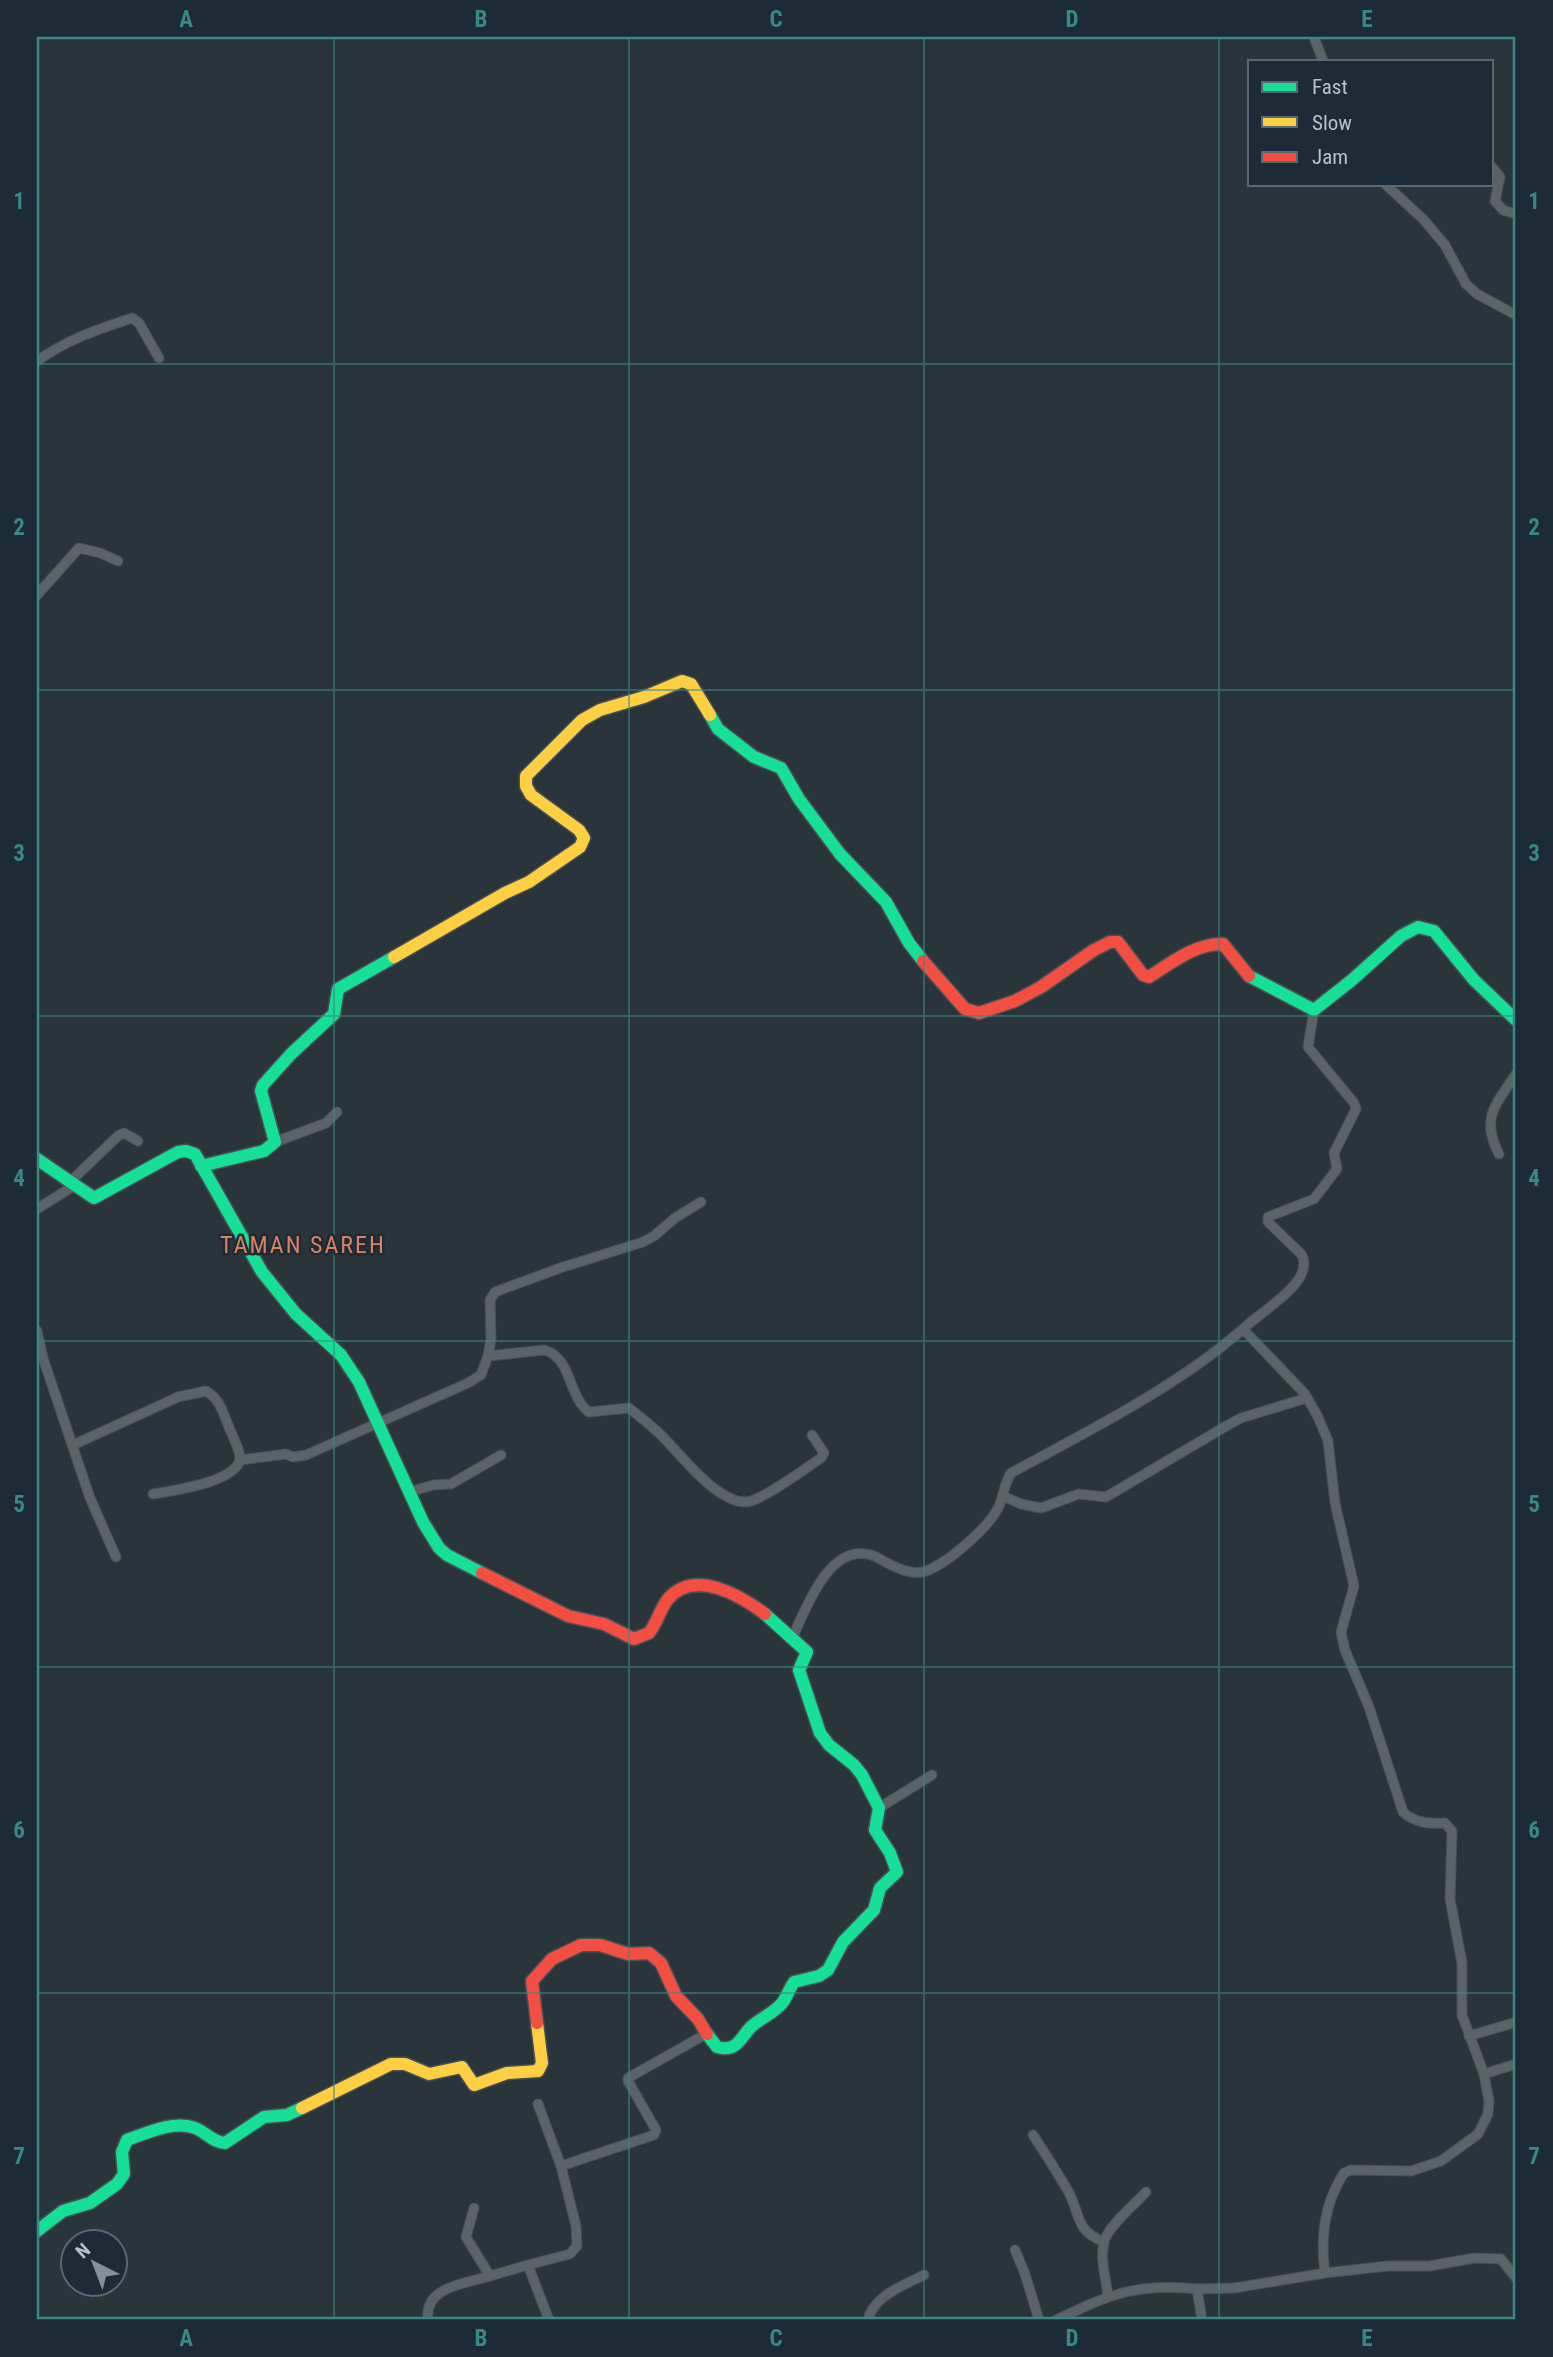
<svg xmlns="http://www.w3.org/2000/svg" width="1553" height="2357" font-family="'Roboto Condensed',sans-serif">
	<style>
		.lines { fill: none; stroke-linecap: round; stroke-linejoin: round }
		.street-casing { stroke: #495055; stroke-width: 11 }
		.fast-casing { stroke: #495055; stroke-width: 15 }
		.slow-casing { stroke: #495055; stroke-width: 15 }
		.jam-casing { stroke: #495055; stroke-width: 15 }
		.street { stroke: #5b6268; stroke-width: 9 }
		.fast { stroke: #16e098; stroke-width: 12 }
		.slow { stroke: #ffcf43; stroke-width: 12 }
		.jam { stroke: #f24e42; stroke-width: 12 }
		.grid { fill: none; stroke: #388985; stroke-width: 2; stroke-opacity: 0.55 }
		.labels { text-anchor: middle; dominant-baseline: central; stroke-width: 5; stroke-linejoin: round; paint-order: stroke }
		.quarter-label { font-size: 24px; letter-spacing: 2px; fill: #da8161; stroke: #1d2b36 }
		.neatline { fill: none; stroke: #388985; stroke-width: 2.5 }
		.grid-label { font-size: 23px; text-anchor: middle; font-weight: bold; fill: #388985 }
	</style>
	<rect width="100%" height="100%" fill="#2a343b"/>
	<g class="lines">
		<defs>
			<g id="street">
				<path d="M1314,37L1323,61"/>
				<path d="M1492,167L1500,177L1495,201L1503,210L1516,214"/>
				<path d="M1385,184L1423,219L1445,245L1466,284L1477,294L1516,315"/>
				<path d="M37,361C68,339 96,330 132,318L139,323L159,358"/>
				<path d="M37,595L79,548L100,553L118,561"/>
				<path d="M275,1142L326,1123L337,1112"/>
				<path d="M1499,1154C1480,1117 1496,1105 1516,1074"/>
				<path d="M71,1181L119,1135L124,1133L138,1141"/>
				<path d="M37,1209L75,1185"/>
				<path d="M37,1331L43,1358L90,1498L116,1557"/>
				<path d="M488,1356L491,1339L490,1300L495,1292L560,1268L643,1242L654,1236L675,1218L701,1202"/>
				<path d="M73,1445L178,1397L206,1391C220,1399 223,1413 229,1427C232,1436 243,1454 239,1463C228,1483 173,1491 153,1494"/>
				<path d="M240,1460L286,1454L293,1457L306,1455L468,1383L481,1375L488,1356L544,1350C572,1357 568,1397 589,1412L629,1408C640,1417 652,1426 662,1436C681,1455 716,1502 746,1502C762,1501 806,1468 821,1458L824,1453L812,1435"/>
				<path d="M409,1492L433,1485L451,1484L501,1455"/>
				<path d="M1003,1496L1021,1504L1041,1508L1079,1494L1106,1497L1228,1425L1241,1418L1307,1398"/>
				<path d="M793,1636C807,1607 829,1543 871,1555C878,1557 885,1562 891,1565C902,1570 914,1575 926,1571C948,1563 988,1528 998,1508C1004,1497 1004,1483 1011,1473C1090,1430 1175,1388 1243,1329"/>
				<path d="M879,1808L932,1775"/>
				<path d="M1469,2036L1513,2023"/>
				<path d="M1484,2074L1516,2064"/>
				<path d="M538,2104L561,2166"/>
				<path d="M1033,2135C1045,2153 1057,2172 1068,2191C1081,2214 1074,2230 1104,2242"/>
				<path d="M474,2208L466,2237L490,2276L528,2265"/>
				<path d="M1015,2250L1025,2274L1039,2320"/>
				<path d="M1325,2273L1388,2266H1429L1475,2258L1501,2259L1516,2278"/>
				<path d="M1197,2289L1234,2288L1325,2273C1320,2237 1324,2204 1344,2173L1351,2170L1411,2171L1441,2161L1478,2134L1488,2114L1489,2101L1484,2074L1462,2015V1963L1450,1899L1452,1831L1445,1823C1429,1824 1415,1823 1403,1812L1369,1707L1345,1650L1341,1632L1354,1586L1335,1503L1328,1441L1318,1417L1305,1394L1243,1329C1259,1312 1315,1283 1302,1255L1268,1222V1217L1314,1199L1337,1169L1334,1153L1356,1109L1354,1103L1308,1047L1314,1010"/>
				<path d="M1108,2296C1106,2279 1099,2256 1105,2239C1110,2225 1135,2204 1146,2192"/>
				<path d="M428,2320C424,2286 465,2284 490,2276"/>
				<path d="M549,2320L528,2265L570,2254L577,2246L576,2226L561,2166L654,2135L656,2130L628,2081V2078L706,2034"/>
				<path d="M868,2320C873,2296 904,2285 924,2275"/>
				<path d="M1056,2320C1111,2294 1135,2283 1197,2289L1202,2320"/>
			</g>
			<g id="fast">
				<path d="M710,715L718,729L754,757L781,768L799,799L840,854L886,902L909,943L923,961"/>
				<path d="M1249,976L1314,1010L1352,980L1401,936L1418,927L1434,931L1474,980L1516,1020"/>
				<path d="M37,1159L94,1198L178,1152L186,1151L195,1154L262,1272L296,1314L341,1355L359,1382L423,1522L439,1548L447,1555L482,1573"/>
				<path d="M201,1166L264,1151L275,1142L261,1091L263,1085L291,1054L334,1014L338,989L394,957"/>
				<path d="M707,2034L717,2047C738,2053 741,2036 752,2026C761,2018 776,2012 783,2002C787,1996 790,1988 794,1982L819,1976L828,1970L843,1942L874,1910L880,1888L897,1872L890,1853L875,1830L879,1808L862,1775L854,1765L829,1745L820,1733L799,1670L807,1652L765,1614"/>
				<path d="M37,2231L63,2211L90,2203L117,2184L124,2174L122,2152L127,2140C147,2133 174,2120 195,2128C206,2132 212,2142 225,2143L264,2117L287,2115L302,2108"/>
			</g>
			<g id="slow">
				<path d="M394,957L505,893L529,882L580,847L584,838L579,830L531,795L526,786V776L582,720L600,710L644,697L682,681L691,684L710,715"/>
				<path d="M302,2108L391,2064H405L429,2074L462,2067L474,2085L507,2073L538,2071L542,2063L537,2023"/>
			</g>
			<g id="jam">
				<path d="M923,961L965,1009L979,1013L1015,1001L1041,987L1094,950L1110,942H1118L1143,975L1149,977C1171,963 1196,943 1223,944L1249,976"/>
				<path d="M482,1573L568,1616L604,1624L634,1639L649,1633C657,1623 660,1609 668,1599C695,1568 741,1596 765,1614"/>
				<path d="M537,2023L532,1981L552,1959L581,1945H600L628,1954L649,1953L661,1963L676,1996L698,2019L707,2034"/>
			</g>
		</defs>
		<use href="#street" class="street-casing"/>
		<use href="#fast" class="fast-casing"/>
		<use href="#slow" class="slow-casing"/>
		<use href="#jam" class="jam-casing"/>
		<use href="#street" class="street"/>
		<use href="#fast" class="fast"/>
		<use href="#slow" class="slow"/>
		<use href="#jam" class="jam"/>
	</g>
	<path class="grid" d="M334,37V2320M629,37V2320M924,37V2320M1219,37V2320M37,364H1516M37,690H1516M37,1016H1516M37,1341H1516M37,1667H1516M37,1993H1516"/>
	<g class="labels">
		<g class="quarter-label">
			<text x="303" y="1245">TAMAN SAREH</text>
		</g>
	</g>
	<rect width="1553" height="2357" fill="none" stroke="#1d2b36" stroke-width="77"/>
	<rect x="1248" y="60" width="245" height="126" fill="#1d2b36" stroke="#5a6772" stroke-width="2"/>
	<rect x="1262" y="82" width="35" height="10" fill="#16e098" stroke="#5a6772" stroke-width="2"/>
	<text x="1312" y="94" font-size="21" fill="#b5c1cb">Fast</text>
	<rect x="1262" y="117" width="35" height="10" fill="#ffcf43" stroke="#5a6772" stroke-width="2"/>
	<text x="1312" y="130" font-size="21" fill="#b5c1cb">Slow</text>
	<rect x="1262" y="152" width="35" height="10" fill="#f24e42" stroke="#5a6772" stroke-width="2"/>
	<text x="1312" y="164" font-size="21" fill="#b5c1cb">Jam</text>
	<g transform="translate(94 2263) rotate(318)"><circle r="33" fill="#1d2b36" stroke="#5a6772" stroke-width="2"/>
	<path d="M0-5L12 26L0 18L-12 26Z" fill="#849099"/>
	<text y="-10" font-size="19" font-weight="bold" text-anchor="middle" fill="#b5c1cb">N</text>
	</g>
	<rect x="38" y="38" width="1476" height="2280" class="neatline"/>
	<g class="grid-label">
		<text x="186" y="27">A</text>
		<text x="481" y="27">B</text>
		<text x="776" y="27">C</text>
		<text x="1072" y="27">D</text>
		<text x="1367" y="27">E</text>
		<text x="19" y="209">1</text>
		<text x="1534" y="209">1</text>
		<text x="19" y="535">2</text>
		<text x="1534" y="535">2</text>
		<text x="19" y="861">3</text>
		<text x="1534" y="861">3</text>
		<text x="19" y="1186">4</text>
		<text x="1534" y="1186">4</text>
		<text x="19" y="1512">5</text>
		<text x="1534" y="1512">5</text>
		<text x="19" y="1838">6</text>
		<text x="1534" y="1838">6</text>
		<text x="19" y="2164">7</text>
		<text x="1534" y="2164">7</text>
		<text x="186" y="2346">A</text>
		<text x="481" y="2346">B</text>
		<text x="776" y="2346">C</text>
		<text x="1072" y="2346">D</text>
		<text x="1367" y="2346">E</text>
	</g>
</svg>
